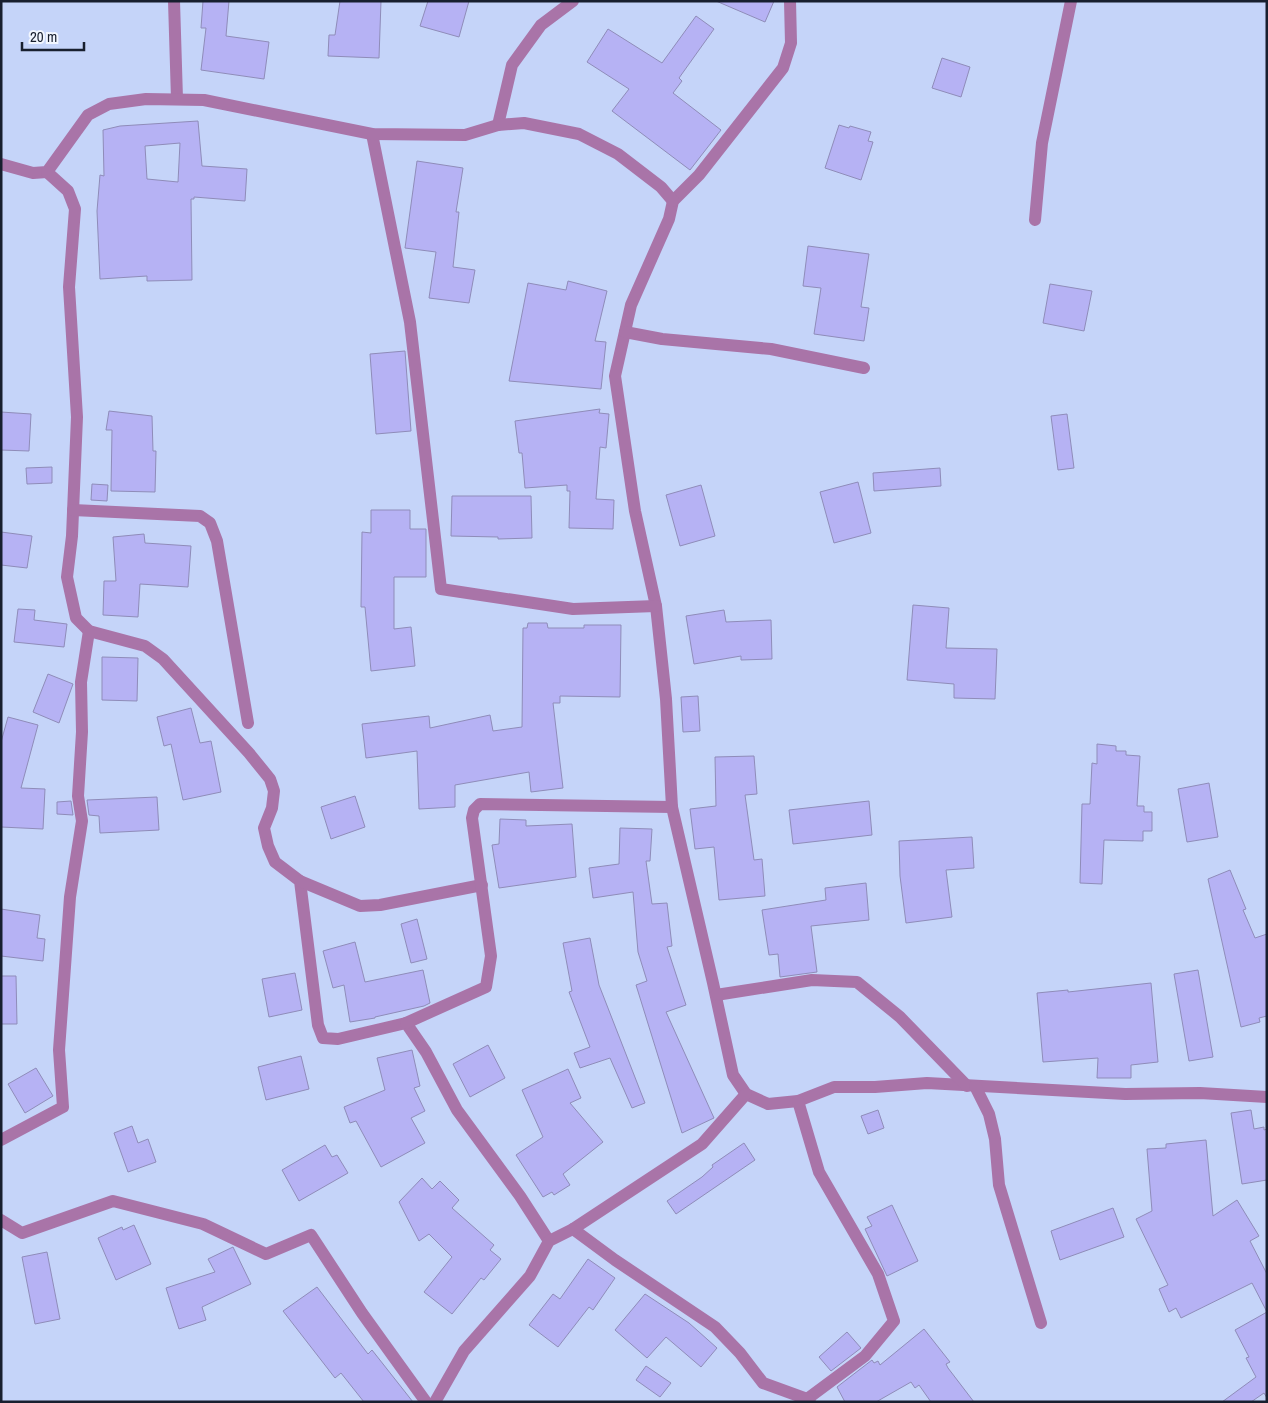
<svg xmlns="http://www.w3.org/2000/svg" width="1268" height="1403" font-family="'Archivo Narrow',sans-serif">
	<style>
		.building { fill: #b6b2f4; stroke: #8f8cb9; fill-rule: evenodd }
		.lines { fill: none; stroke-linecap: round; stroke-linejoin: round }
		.street { stroke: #a974a8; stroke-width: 12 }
	</style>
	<rect width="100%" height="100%" fill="#c5d4f9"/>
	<g class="building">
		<path d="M203,1H229L226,36L269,42L264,79L201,70L206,28H201Z"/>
		<path d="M340,1H381L379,58L328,56L329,35H335Z"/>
		<path d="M428,1H469L459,37L420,26Z"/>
		<path d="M716,1H774L765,22Z"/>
		<path d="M696,16L714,29L679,78L682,81L673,93L721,130L690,170L612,111L629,89L587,62L608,29L662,63Z"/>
		<path d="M942,58L970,67L961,97L932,88Z"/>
		<path d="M198,121L202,166L247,169L245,201L194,197V199H191L192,280L147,281V276L100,279L97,211L100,175L104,176L103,130L120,126ZM180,143L178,182L147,179L145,146Z"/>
		<path d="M839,125L849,128L850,126L871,132L868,141L873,142L861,180L825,168Z"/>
		<path d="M417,161L463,168L456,212H459L453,267L475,270L469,303L429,298L436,252L405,248Z"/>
		<path d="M808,246L869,254L861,307L869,308L864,341L814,334L821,288L803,286Z"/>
		<path d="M568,281L607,291L595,341L606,342L601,389L509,381L528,283L566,290Z"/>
		<path d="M1050,284L1092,291L1084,331L1043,323Z"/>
		<path d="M405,351L411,431L376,434L370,354Z"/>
		<path d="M600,409L599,413L609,414L606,448L600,447L596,499L614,500L613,529L569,528L570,491H567V485L525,488L522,453H519L515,421Z"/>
		<path d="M109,411L152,416L153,451H156L155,492L111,491L112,430H106Z"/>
		<path d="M1,412L31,414L29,451L1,450Z"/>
		<path d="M1067,414L1074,468L1058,470L1051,416Z"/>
		<path d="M52,467V483L27,484L26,468Z"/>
		<path d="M940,468L941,486L874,491L873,473Z"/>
		<path d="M858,482L871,533L834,543L820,492Z"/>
		<path d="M92,484L108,485L107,501L91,500Z"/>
		<path d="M701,485L715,536L680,546L666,495Z"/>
		<path d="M452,496H531L532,538L498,539V537L451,536Z"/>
		<path d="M371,510H410V529H426V577H394V629L411,627L415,666L371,671L365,607H361L362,532L371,533Z"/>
		<path d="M1,532L32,536L27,568L1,565Z"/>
		<path d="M144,534L145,543L191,546L188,587L140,584L138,617L103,615L104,581H116L113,537Z"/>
		<path d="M913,605L949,608L946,648L997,649L995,699L954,698V684L907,680Z"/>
		<path d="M18,609L35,610L34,620L67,624L64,647L14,642Z"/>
		<path d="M724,610L726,622L771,620L772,659L741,660V656L694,664L686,616Z"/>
		<path d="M528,623H547L548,628H584V625H621L620,697L560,696V703H553L563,788L531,792L529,772L455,785V807L419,809L417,751L366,758L362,724L429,716L430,728L490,715L493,731L522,727L523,628H527Z"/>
		<path d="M102,657L138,658L137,701L102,700Z"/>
		<path d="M48,674L73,684L59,723L33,712Z"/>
		<path d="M698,696L700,731L683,732L681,697Z"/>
		<path d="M191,708L200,743L211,741L221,792L183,800L171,744L164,746L157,717Z"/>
		<path d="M8,717L38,725L21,788L45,789L43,829L1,827V742Z"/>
		<path d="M1097,744L1116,746V751H1126V755L1140,756L1137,806H1144V812H1152V831H1143V841L1104,840L1102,884L1080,883L1082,804H1090L1092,763L1097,764Z"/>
		<path d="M754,756L757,794L745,795L754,860L762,859L765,896L719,900L714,847L695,849L690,809L716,806L715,757Z"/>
		<path d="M1209,783L1218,837L1187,842L1178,789Z"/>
		<path d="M355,796L365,827L331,839L321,807Z"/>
		<path d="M157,797L159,830L100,833L99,816L89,815L87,800Z"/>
		<path d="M71,801L73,815L57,814V802Z"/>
		<path d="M869,801L872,835L793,844L789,810Z"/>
		<path d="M500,819L526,820V826L572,824L576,877L499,888L492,845L499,844Z"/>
		<path d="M620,828L652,829L650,861H646L652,904L667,903L672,946L667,947L686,1005L666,1012L714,1118L682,1133L636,985L647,981L638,952L633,892L593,898L589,868L619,864Z"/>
		<path d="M972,837L974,868L946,870L952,917L906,923L900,876L899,841Z"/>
		<path d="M1230,870L1246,909L1243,910L1255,938L1267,934V1016L1259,1018L1260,1022L1241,1027L1208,879Z"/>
		<path d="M866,883L869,920L811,926L817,972L780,977L778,954L769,955L762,910L826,900L825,888Z"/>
		<path d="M1,909L40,915L37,938L45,939L43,961L1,956Z"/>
		<path d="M417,919L427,959L411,963L401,924Z"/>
		<path d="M590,938L599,985L645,1103L632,1108L610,1058L580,1068L574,1053L590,1047L569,992L572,991L563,943Z"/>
		<path d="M355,942L365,982L423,970L430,1003L424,1006L375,1017V1018L350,1022L344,985L333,988L323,951Z"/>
		<path d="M1198,970L1213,1057L1189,1061L1174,974Z"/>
		<path d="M295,973L302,1010L269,1017L262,979Z"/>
		<path d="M1,976H16L17,1024H1Z"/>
		<path d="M1151,983L1158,1062L1131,1065V1078H1097L1098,1058L1043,1062L1037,993L1068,990V992Z"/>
		<path d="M488,1045L505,1078L470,1097L453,1064Z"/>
		<path d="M412,1050L420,1086L414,1088L425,1111L411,1118L425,1143L381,1167L356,1121L350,1123L344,1107L385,1090L377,1058Z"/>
		<path d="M301,1056L309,1089L266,1100L258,1067Z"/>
		<path d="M36,1068L53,1096L25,1113L8,1084Z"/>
		<path d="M568,1069L581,1098L570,1103L603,1142L563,1174L570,1185L554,1195L552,1192L543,1197L516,1155L543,1137L522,1090Z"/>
		<path d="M878,1110L884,1128L868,1134L861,1116Z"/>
		<path d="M1251,1110L1254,1129L1264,1127V1130L1267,1129V1180L1242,1184L1231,1113Z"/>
		<path d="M132,1126L138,1143L148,1139L156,1162L128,1172L114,1133Z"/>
		<path d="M1206,1140L1213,1216L1237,1200L1259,1236L1250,1241L1267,1274V1312L1252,1283L1181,1318L1176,1308L1169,1312L1159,1289L1168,1285L1136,1219L1152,1211L1147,1149L1166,1148V1144Z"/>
		<path d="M744,1143L755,1160L676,1214L667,1201L702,1177L713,1167L712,1165Z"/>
		<path d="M325,1145L332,1157L337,1155L348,1173L299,1201L282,1170Z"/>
		<path d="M422,1178L432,1189L440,1181L459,1200L452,1208L494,1245L490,1250L501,1259L484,1280L481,1278L452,1314L424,1292L452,1257L429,1234L419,1241L399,1202Z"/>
		<path d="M892,1205L918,1261L887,1276L865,1229L872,1226L867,1217Z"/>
		<path d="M1113,1208L1124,1237L1060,1260L1051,1231Z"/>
		<path d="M134,1225L151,1264L116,1280L98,1238L122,1227L123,1230Z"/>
		<path d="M233,1247L251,1284L202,1307L206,1320L179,1329L166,1288L215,1272L208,1259Z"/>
		<path d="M47,1252L60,1319L35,1324L22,1257Z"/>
		<path d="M588,1259L615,1278L593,1310L589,1307L558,1347L529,1325L553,1294L560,1299Z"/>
		<path d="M317,1287L368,1354L372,1350L413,1402H364L341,1373L335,1378L283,1311Z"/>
		<path d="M645,1294L689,1323L717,1348L701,1367L666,1337L647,1358L615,1330Z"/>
		<path d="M1267,1312V1398L1264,1393L1251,1402H1222L1256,1377L1246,1358L1249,1357L1235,1330Z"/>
		<path d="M924,1329L950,1362L946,1364L948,1368L974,1402H931L919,1385L915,1388L911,1382L876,1402H845L837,1387L872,1360L874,1363L878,1361L880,1365Z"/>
		<path d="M847,1332L861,1348L831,1371L819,1357Z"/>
		<path d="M646,1366L671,1383L660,1397L636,1380Z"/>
	</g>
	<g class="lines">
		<g class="street">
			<path d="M174,1L177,99"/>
			<path d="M790,1L791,43L783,68L699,175L673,201L669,219L631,305L615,376L635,511L656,606L666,699L672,807L713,983L733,1075L746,1094L768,1104L798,1101L834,1087H875L927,1083L1125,1094L1200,1093L1267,1097"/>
			<path d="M498,125L512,65L541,25L573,1"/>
			<path d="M372,134L410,322L441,589L573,609L656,606"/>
			<path d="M1,164L33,173L47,172L88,115L109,104L146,99L204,100L372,134L465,135L498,125L524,123L579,134L618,154L661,187L673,201"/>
			<path d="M47,172L68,191L75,209L69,287L77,417L72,536L67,577L76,618L89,631L145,646L163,659L249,753L270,779L274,791L272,808L264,828L268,846L275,862L300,881L318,1025L323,1038L338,1039L406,1023L426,1052L457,1110L520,1196L549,1241"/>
			<path d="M1035,220L1042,143L1071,1"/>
			<path d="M625,332L662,339L771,349L864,368"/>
			<path d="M73,510L200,516L210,523L217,541L248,723"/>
			<path d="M300,881L360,906L380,905L482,885"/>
			<path d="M716,995L812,980L857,982L900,1017L967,1086"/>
			<path d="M406,1023L486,987L491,956L472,818L474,810L480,804L672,807"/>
			<path d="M975,1086L989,1114L995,1139L999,1185L1041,1323"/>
			<path d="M798,1101L819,1172L878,1274L894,1321L865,1356L807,1399"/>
			<path d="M1,1140L63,1107L59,1050L70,897L82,821L78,796L82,732L81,682L89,631"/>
			<path d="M1,1220L22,1233L113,1201L203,1224L266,1254L311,1235L362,1313L426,1402"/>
			<path d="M573,1229L615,1260L715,1327L740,1353L763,1383L807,1399L810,1402"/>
			<path d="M435,1402L464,1351L530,1276L549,1241L573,1229L702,1144L746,1094"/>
		</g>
	</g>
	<rect width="1268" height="1403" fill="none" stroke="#181f2f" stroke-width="5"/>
	<path d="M22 42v8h62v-8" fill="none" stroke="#181f2f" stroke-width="2.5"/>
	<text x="30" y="42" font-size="15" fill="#181f2f" stroke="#f2f6ff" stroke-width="4" paint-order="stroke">20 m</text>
</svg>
